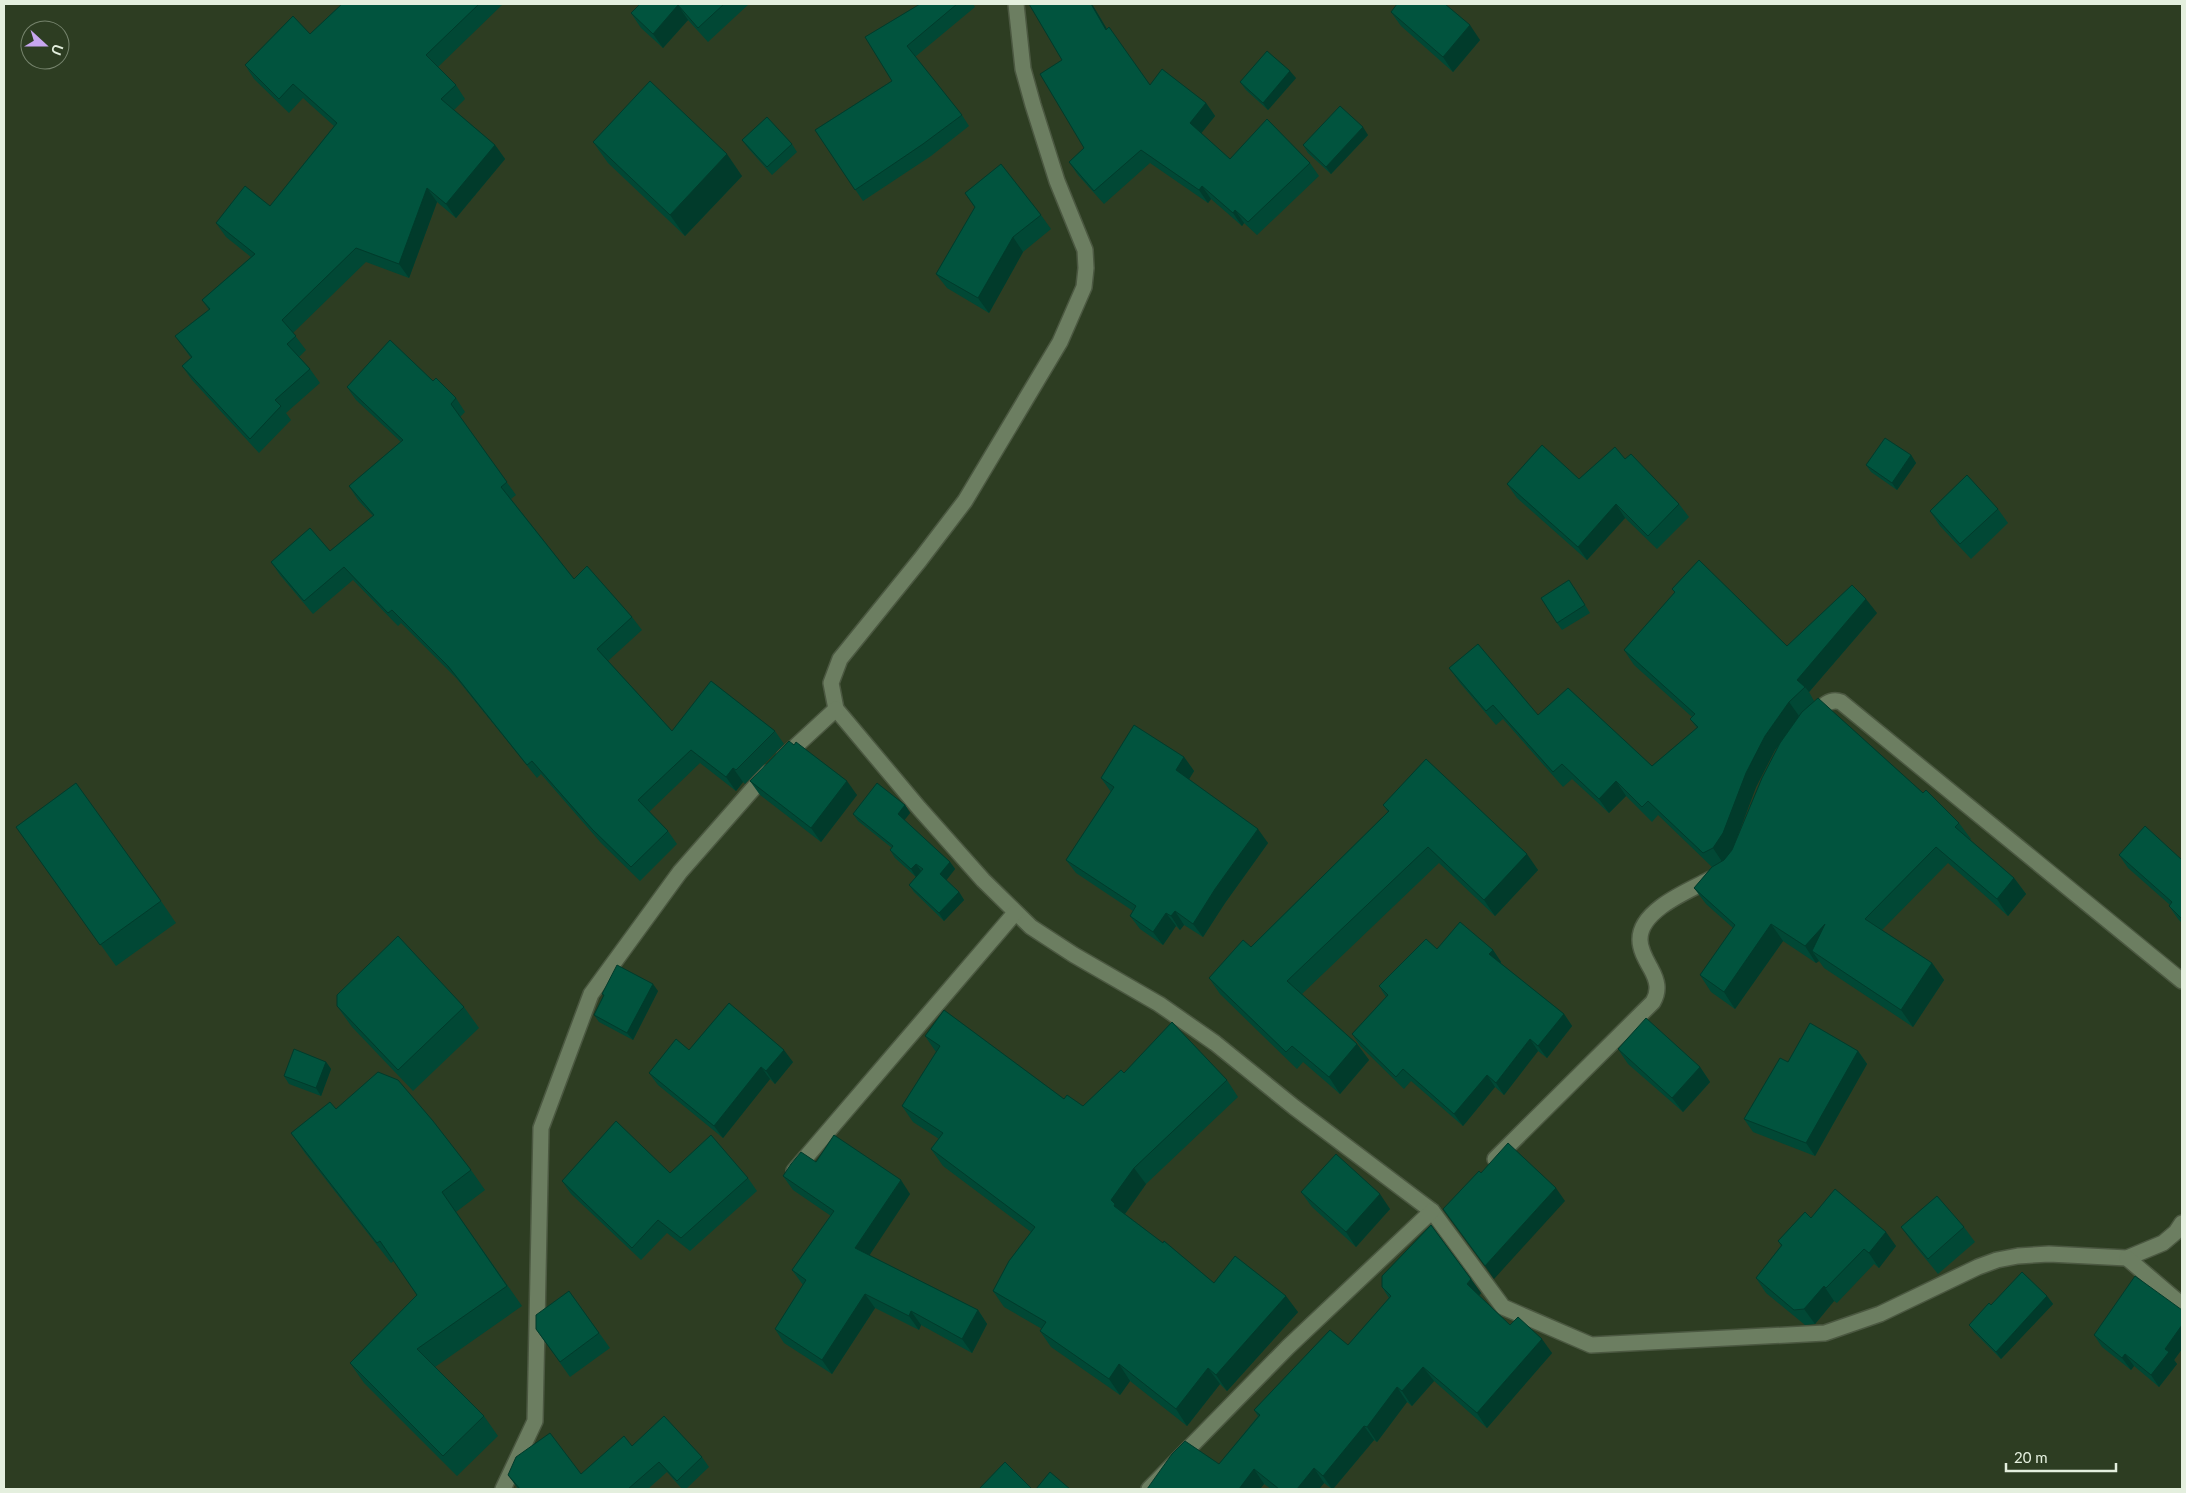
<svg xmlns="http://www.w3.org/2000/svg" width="2186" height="1493" font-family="Lato,sans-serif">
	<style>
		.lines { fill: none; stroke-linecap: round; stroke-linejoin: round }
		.minor-casing { stroke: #4b5841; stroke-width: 18 }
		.minor { stroke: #6c7e61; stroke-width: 15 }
		.wall { fill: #014835; fill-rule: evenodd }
		.shaded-wall { fill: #013b2b }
		.building { fill: #01543e; stroke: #013b2b }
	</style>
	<rect width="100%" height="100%" fill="#2d3d22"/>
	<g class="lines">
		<defs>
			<g id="minor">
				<path d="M1016,4L1023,69L1033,105L1057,181L1085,250L1086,268L1084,287L1060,342L965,501L920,560L840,659L831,683L836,709L919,808L983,880L1031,927L1074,955L1159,1004L1215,1043L1294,1107L1432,1211L1503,1307L1591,1345L1825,1333L1880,1314L1978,1267L1997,1260L2018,1256L2049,1254L2127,1258L2163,1243L2176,1232L2182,1223"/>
				<path d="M1810,719C1819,710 1828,697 1841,702L2182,981"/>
				<path d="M784,757L836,709"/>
				<path d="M1495,1159L1653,1002C1660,990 1657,980 1651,969C1646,960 1640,950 1640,940C1639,910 1690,890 1711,879"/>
				<path d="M794,1171L1015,913"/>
				<path d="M2127,1258L2182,1305"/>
				<path d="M503,1489L535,1421L541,1128L591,994L680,872L767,773"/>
				<path d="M1149,1489L1288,1347L1432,1211"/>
			</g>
		</defs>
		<use href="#minor" class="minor-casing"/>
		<use href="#minor" class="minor"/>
	</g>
	<g class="wall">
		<path d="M342,4H502V5L438,67L456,85L465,99L454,110L495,145L505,159L456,218L437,202L409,278L366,262L293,333L306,350L299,357L310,369L320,383L286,413L291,420L259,453L192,380L182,366L191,358L175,336L209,310L202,300L251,257L226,237L216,223L270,206L334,126L303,98L289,113L254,79L245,65L310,34Z"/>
		<path d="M640,4H749L708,42L688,20L663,48L641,28L631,13Z"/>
		<path d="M920,4H973L975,7L915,57L962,115L969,126L931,156L863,201L815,130L892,81Z"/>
		<path d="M1029,4H1092L1107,29L1150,85L1206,103L1215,116L1201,133L1230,159L1310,163L1319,176L1257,235L1244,223L1242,226L1211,199L1208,203L1150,163L1104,204L1078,175L1069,162L1084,148L1062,60Z"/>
		<path d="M1391,12L1480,40L1453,72L1401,26Z"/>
		<path d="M1296,78L1268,110L1246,90L1240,82Z"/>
		<path d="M1368,135L1331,174L1308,153L1303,145Z"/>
		<path d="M742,140L792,144L797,152L772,175L748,148Z"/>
		<path d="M593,142L742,176L685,236L608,163Z"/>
		<path d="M965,193L1041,215L1051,229L1023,252L989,313L947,288L936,274L975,208Z"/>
		<path d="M433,381L456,398L465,412L460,417L516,495L511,499L574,579L632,617L642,630L608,661L672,731H775L784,744L745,784L743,782L736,791L700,763L649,812L668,831L677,844L640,881L601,843L541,774L537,778L457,679L401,623L398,626L353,580L313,614L280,575L271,562L330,551L373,516L358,500L349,486L401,442L356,400L347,387Z"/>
		<path d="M1911,455L1916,463L1897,490L1871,472L1866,465Z"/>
		<path d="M1625,459L1679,504L1689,517L1657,549L1625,518L1587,560L1517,498L1507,484L1579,479Z"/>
		<path d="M1998,509L2008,523L1971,559L1940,526L1930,511Z"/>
		<path d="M1574,587L1590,613L1562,630L1557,623Z"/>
		<path d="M1672,589L1787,646L1877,613L1809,692L1814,701L1923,793L1959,823L1971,839L1970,840L2014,878L2026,894L2008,916L1948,863L1882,930L1932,963L1944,980L1913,1027L1824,968L1819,961L1816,963L1783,941L1735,1009L1711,992L1700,975L1733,928L1706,904L1694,888L1712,867L1658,815L1652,822L1626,796L1609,813L1572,779L1563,787L1503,719L1496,725L1460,683L1449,668L1538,715L1652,766L1697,728L1690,719L1692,717L1634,665L1624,650L1675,593ZM1778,746L1732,850L1728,855L1733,848L1756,787L1775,750Z"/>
		<path d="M1184,757L1194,771L1189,779L1268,843L1225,903L1203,937L1184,925L1180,930L1176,926L1163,945L1140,929L1130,916L1133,911L1076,873L1066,860L1111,792L1101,778Z"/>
		<path d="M750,781L857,795L821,842L760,795Z"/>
		<path d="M905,805L910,813L904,820L950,862L955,869L946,880L959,892L964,900L944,921L914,892L909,885L916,877L895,858L890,850L892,848L858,821L853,814Z"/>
		<path d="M1383,805L1538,870L1495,916L1439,863L1302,994L1357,1044L1369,1060L1340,1094L1303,1062L1297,1069L1220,994L1209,978L1251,947L1388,812Z"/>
		<path d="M16,827L161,901L176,923L116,966Z"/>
		<path d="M2119,855L2182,860V923L2178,919L2169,906L2170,905L2128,868Z"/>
		<path d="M1437,949L1493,950L1501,962L1500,963L1564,1014L1572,1026L1547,1058L1538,1051L1504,1095L1495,1087L1463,1126L1411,1081L1404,1089L1360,1046L1352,1034L1386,997L1379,986Z"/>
		<path d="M658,991L633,1040L599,1022L594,1015L603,996L602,994Z"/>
		<path d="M337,1006L464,1007L479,1028L413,1091L352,1027Z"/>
		<path d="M925,1036L1064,1099L1083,1106L1124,1073L1227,1080L1238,1097L1146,1184L1125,1214L1214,1283L1298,1312L1227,1391L1220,1384L1187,1426L1130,1381L1120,1395L1051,1347L1040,1331L1042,1329L1004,1307L993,1291L1031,1232L943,1166L931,1149L939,1139L913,1122L902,1106L936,1052Z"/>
		<path d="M1618,1049L1700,1067L1710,1082L1683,1112L1628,1064Z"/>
		<path d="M689,1050L793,1062L775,1084L770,1079L723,1138L658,1085L649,1073Z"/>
		<path d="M1858,1051L1867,1064L1815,1156L1753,1132L1744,1119L1788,1062Z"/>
		<path d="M326,1062L331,1069L321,1096L289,1084L284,1076Z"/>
		<path d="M291,1133L471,1170L485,1190L456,1212L522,1306L435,1367L484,1416L498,1436L457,1476L364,1383L350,1363L417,1295L394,1261L391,1263L305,1153Z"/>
		<path d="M816,1162L910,1194L869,1255L978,1310L987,1324L972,1353L921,1325L919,1330L875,1308L832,1374L784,1343L775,1329L803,1285L792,1270L831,1216L793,1190L783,1176Z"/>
		<path d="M670,1173L748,1178L757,1191L690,1251L667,1233L641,1260L571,1194L562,1181Z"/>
		<path d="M1301,1192L1390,1209L1356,1247L1312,1207Z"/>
		<path d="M1811,1218L1896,1246L1879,1268L1874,1264L1837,1303L1834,1301L1815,1324L1805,1325L1766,1293L1756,1278L1781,1246L1778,1241Z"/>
		<path d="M1901,1227H1964L1975,1242L1938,1274L1912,1242Z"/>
		<path d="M1382,1287L1481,1293L1479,1296L1510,1325L1552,1353L1487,1428L1434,1381L1412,1406L1407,1402L1377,1442L1374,1440L1333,1489H1332L1324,1483L1319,1489H1271L1264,1484L1260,1489H1147L1219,1464L1258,1416L1254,1410L1348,1345L1389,1298Z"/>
		<path d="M569,1291L610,1348L570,1377L536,1329Z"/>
		<path d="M2047,1296L2053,1304L2001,1359L1974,1332L1969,1325L1991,1305Z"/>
		<path d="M2182,1310V1349L2174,1360L2177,1364L2159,1387L2134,1366L2131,1370L2102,1347L2094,1335Z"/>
		<path d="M632,1446L702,1457L709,1467L686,1489H682L667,1472L648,1489H518L508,1475L581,1474Z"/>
	</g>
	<g class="shaded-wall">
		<path d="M1091,4H1092L1115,43L1106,30Z"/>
		<path d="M678,5L688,20L663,48L653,34Z"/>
		<path d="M1470,25L1480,40L1453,72L1443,57Z"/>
		<path d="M1290,71L1296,78L1268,110L1263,103Z"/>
		<path d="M1206,103L1215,116L1199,136L1190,123Z"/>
		<path d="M1363,127L1368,135L1331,174L1326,167Z"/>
		<path d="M495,145L505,159L456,218L446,204Z"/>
		<path d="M727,154L742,176L685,236L670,215Z"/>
		<path d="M1202,186L1211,199L1208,203L1199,190Z"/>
		<path d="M427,188L437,202L409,278L399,264Z"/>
		<path d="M1235,210L1244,223L1242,226L1233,213Z"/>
		<path d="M1013,237L1023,252L989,313L978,298Z"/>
		<path d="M1911,455L1916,463L1897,490L1892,483Z"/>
		<path d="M1616,504L1625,518L1587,560L1578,547Z"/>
		<path d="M1866,599L1877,613L1809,692L1805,687L1797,680Z"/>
		<path d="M1789,702L1799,716L1775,750L1756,787L1733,848L1723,863L1713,848L1746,773L1765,736Z"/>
		<path d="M1184,757L1194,771L1186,784L1176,770Z"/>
		<path d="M733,768L743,782L736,791L726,777Z"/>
		<path d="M847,781L857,795L821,842L811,828Z"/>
		<path d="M1616,781L1626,796L1609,813L1599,799Z"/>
		<path d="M905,805L910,813L903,822L898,814Z"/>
		<path d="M1258,829L1268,843L1225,903L1203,937L1193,924L1215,889Z"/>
		<path d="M1527,854L1538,870L1495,916L1484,900Z"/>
		<path d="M950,862L955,869L945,882L940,874Z"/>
		<path d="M916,864L921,871L916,877L911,869Z"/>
		<path d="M2014,878L2026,894L2008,916L1997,899Z"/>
		<path d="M959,892L964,900L944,921L939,913Z"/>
		<path d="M1175,911L1184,925L1180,930L1171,916Z"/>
		<path d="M1166,913L1176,926L1163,945L1153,932Z"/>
		<path d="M1771,924L1783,941L1735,1009L1724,992Z"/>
		<path d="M1825,924L1812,951L1819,961L1816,963L1805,946Z"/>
		<path d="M1493,950L1501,962L1498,966L1489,954Z"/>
		<path d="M1932,963L1944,980L1913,1027L1901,1010Z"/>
		<path d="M653,984L658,991L633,1040L627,1033Z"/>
		<path d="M1564,1014L1572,1026L1547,1058L1538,1046Z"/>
		<path d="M1530,1039L1538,1051L1504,1095L1496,1083Z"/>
		<path d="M1357,1044L1369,1060L1340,1094L1329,1077Z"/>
		<path d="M784,1050L793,1062L775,1084L766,1071Z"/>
		<path d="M1858,1051L1867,1064L1815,1156L1806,1143Z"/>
		<path d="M326,1062L331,1069L321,1096L316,1088Z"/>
		<path d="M761,1067L770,1079L723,1138L714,1126Z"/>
		<path d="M1700,1067L1710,1082L1683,1112L1672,1098Z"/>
		<path d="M1487,1075L1495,1087L1463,1126L1454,1114Z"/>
		<path d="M1134,1168L1146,1184L1124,1215L1114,1206L1111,1200Z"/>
		<path d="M901,1180L910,1194L865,1262L855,1248Z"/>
		<path d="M1556,1188L1565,1201L1494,1279L1485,1266Z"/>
		<path d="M1380,1194L1390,1209L1356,1247L1346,1232Z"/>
		<path d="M1886,1232L1896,1246L1879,1268L1869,1253Z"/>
		<path d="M1471,1279L1481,1293L1477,1298L1467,1284Z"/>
		<path d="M1824,1286L1834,1301L1815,1324L1804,1309Z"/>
		<path d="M865,1294L875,1308L832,1374L822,1360Z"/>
		<path d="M1286,1296L1298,1312L1227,1391L1216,1375Z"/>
		<path d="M2047,1296L2053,1304L2001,1359L1996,1352Z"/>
		<path d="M978,1310L987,1324L972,1353L962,1339Z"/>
		<path d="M911,1311L921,1325L919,1330L909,1316Z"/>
		<path d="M2182,1325V1349L2174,1360L2177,1364L2159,1387L2151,1375L2165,1349Z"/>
		<path d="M1542,1339L1552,1353L1487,1428L1477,1413Z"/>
		<path d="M2125,1354L2134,1366L2131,1370L2122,1358Z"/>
		<path d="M1119,1364L1130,1381L1120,1395L1109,1379Z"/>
		<path d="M1423,1367L1434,1381L1412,1406L1402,1391Z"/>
		<path d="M1208,1368L1220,1384L1187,1426L1176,1409Z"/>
		<path d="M1397,1387L1407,1402L1377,1442L1367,1427Z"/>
		<path d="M1364,1426L1374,1440L1333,1489H1332L1323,1476Z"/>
		<path d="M1314,1468L1324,1483L1319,1489H1297Z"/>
		<path d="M1254,1469L1264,1484L1260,1489H1239Z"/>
	</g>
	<g class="building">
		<path d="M342,4H479L426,55L456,85L441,99L495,145L446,204L427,188L399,264L356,248L282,320L296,336L287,344L310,369L275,400L281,406L250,439L182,366L192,357L175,336L210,309L202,300L255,254L216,223L245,186L270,206L337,123L293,84L279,99L245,65L293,16L310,34Z"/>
		<path d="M640,4H724L698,28L678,5L653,34L631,13Z"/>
		<path d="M920,4H957L907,46L962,115L923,144L855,190L815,130L892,81L865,37Z"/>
		<path d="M1029,4H1091L1106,30L1109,27L1150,85L1162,69L1206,103L1190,123L1230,159L1267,119L1310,163L1248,222L1235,210L1233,213L1202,186L1199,190L1141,150L1094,191L1069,162L1084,148L1040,74L1062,60Z"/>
		<path d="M1397,4H1445L1470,25L1443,57L1391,12Z"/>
		<path d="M1267,51L1290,71L1263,103L1240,82Z"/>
		<path d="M650,81L727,154L670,215L593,142Z"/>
		<path d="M1340,106L1363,127L1326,167L1303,145Z"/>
		<path d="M767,117L792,144L767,167L742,140Z"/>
		<path d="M1001,164L1041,215L1013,237L978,298L936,274L975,207L965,193Z"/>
		<path d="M390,340L433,381L436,378L456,398L451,404L507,482L501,487L574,579L587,566L632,617L597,649L672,731L711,681L775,731L736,770L733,768L726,777L691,750L638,800L668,831L631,867L592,829L532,761L527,765L448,666L392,610L388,613L344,567L304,601L271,562L310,528L330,551L374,515L349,486L403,440L347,387Z"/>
		<path d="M1885,438L1911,455L1892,483L1866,465Z"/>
		<path d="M1542,445L1579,479L1615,447L1625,459L1631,454L1679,504L1648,536L1616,504L1578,547L1507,484Z"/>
		<path d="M1967,475L1998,509L1960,544L1930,511Z"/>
		<path d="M1699,560L1787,646L1852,585L1866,599L1797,680L1805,687L1789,702L1765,736L1746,773L1723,833L1713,848L1703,853L1648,801L1642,807L1616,781L1599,799L1562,764L1553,772L1493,705L1486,711L1449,668L1478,644L1538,715L1568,688L1652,766L1698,727L1690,719L1695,714L1624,650L1675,592L1672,589Z"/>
		<path d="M1569,580L1585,605L1557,623L1541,598Z"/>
		<path d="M1818,698L1923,793L1926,790L1959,823L1955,827L2014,878L1997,899L1936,847L1865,919L1932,963L1901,1010L1812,951L1825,924L1805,946L1771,924L1724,992L1700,975L1735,925L1694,888L1712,867L1724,860L1732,850L1762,778L1780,743L1802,712Z"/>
		<path d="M1134,725L1184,757L1176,770L1258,829L1215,889L1193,924L1175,911L1171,916L1166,913L1153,932L1130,916L1136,906L1066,860L1114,787L1101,778Z"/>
		<path d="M789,741L794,745L796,742L847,781L811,828L750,781Z"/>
		<path d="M1426,759L1527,854L1484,900L1428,847L1287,981L1357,1044L1329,1077L1292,1046L1286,1052L1209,978L1243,940L1251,947L1389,811L1383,805Z"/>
		<path d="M76,783L161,901L100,945L16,827Z"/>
		<path d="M877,783L905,805L898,814L950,862L940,874L959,892L939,913L909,885L923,869L916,864L911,869L890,850L893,846L853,814Z"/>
		<path d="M2145,826L2182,860V919L2169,906L2172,902L2119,855Z"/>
		<path d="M1460,922L1493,950L1489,954L1564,1014L1538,1046L1530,1039L1496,1083L1487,1075L1454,1114L1403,1069L1396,1077L1352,1034L1388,995L1379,986L1426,939L1437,949Z"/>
		<path d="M398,936L464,1007L398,1070L337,1006V995Z"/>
		<path d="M617,965L653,984L627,1033L594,1015L604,995L602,994Z"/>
		<path d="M729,1003L784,1050L766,1071L761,1067L714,1126L649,1073L676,1039L689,1050Z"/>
		<path d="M944,1010L1064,1099L1067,1095L1083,1106L1121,1070L1124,1073L1172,1022L1227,1080L1134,1168L1111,1200L1115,1204L1114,1206L1163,1243L1164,1241L1214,1283L1235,1256L1286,1296L1216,1375L1208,1368L1176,1409L1119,1364L1109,1379L1040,1331L1046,1322L993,1291L1009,1261L1035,1227L931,1149L943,1133L902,1106L940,1046L925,1036Z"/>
		<path d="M1646,1018L1700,1067L1672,1098L1618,1049Z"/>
		<path d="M1810,1023L1858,1051L1806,1143L1744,1119L1780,1058L1788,1062Z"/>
		<path d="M294,1049L326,1062L316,1088L284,1076Z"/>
		<path d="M378,1072L398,1080L433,1121L471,1170L442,1192L507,1286L417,1349L484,1416L443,1456L350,1363L417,1295L380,1241L377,1243L291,1133L330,1102L336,1109Z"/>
		<path d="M616,1121L670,1173L711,1135L748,1178L681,1238L658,1220L632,1248L562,1181Z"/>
		<path d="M834,1135L901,1180L855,1248L978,1310L962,1339L911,1311L909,1316L865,1294L822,1360L775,1329L806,1280L792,1270L834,1211L783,1176L791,1164L801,1152L816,1162Z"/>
		<path d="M1508,1143L1556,1188L1485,1266L1443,1209L1479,1171L1481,1173Z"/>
		<path d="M1336,1154L1380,1194L1346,1232L1301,1192Z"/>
		<path d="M1835,1189L1886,1232L1869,1253L1864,1249L1826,1288L1824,1286L1804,1309L1794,1310L1756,1278L1782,1245L1778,1241L1805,1212L1811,1218Z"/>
		<path d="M1937,1196L1964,1227L1928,1259L1901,1227Z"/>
		<path d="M1431,1225L1471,1279L1467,1284L1510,1325L1518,1317L1542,1339L1477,1413L1423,1367L1402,1391L1397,1387L1367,1427L1364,1426L1323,1476L1314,1468L1297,1489H1279L1254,1469L1239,1489H1147L1172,1454L1185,1441L1219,1464L1260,1415L1254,1410L1330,1330L1348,1345L1391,1296L1382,1287V1276Z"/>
		<path d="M2022,1272L2047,1296L1996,1352L1969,1325L1989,1303L1991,1305Z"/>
		<path d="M2135,1276L2182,1310V1325L2165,1349L2169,1352L2151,1375L2125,1354L2122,1358L2094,1335Z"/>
		<path d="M569,1291L599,1333L560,1362L536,1329V1315Z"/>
		<path d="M664,1416L702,1457L677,1481L659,1462L628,1489H520L508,1475L516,1457L550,1433L581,1474L624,1436L632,1446Z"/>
		<path d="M1005,1462L1032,1489H979Z"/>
		<path d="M1050,1472L1070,1489H1036Z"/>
	</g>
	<rect width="2186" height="1493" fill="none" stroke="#e4efde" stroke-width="10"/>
	<g transform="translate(45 45) rotate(111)"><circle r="24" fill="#2d3d22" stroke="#76846d"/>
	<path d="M0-4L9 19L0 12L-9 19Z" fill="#c7a6ef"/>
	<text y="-8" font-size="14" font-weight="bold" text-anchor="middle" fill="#e4efde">U</text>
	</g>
	<path d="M2006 1463v8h110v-8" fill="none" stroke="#e4efde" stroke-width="2.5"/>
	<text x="2014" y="1463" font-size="15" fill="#e4efde" stroke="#2d3d22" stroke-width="4" paint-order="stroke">20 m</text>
</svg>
